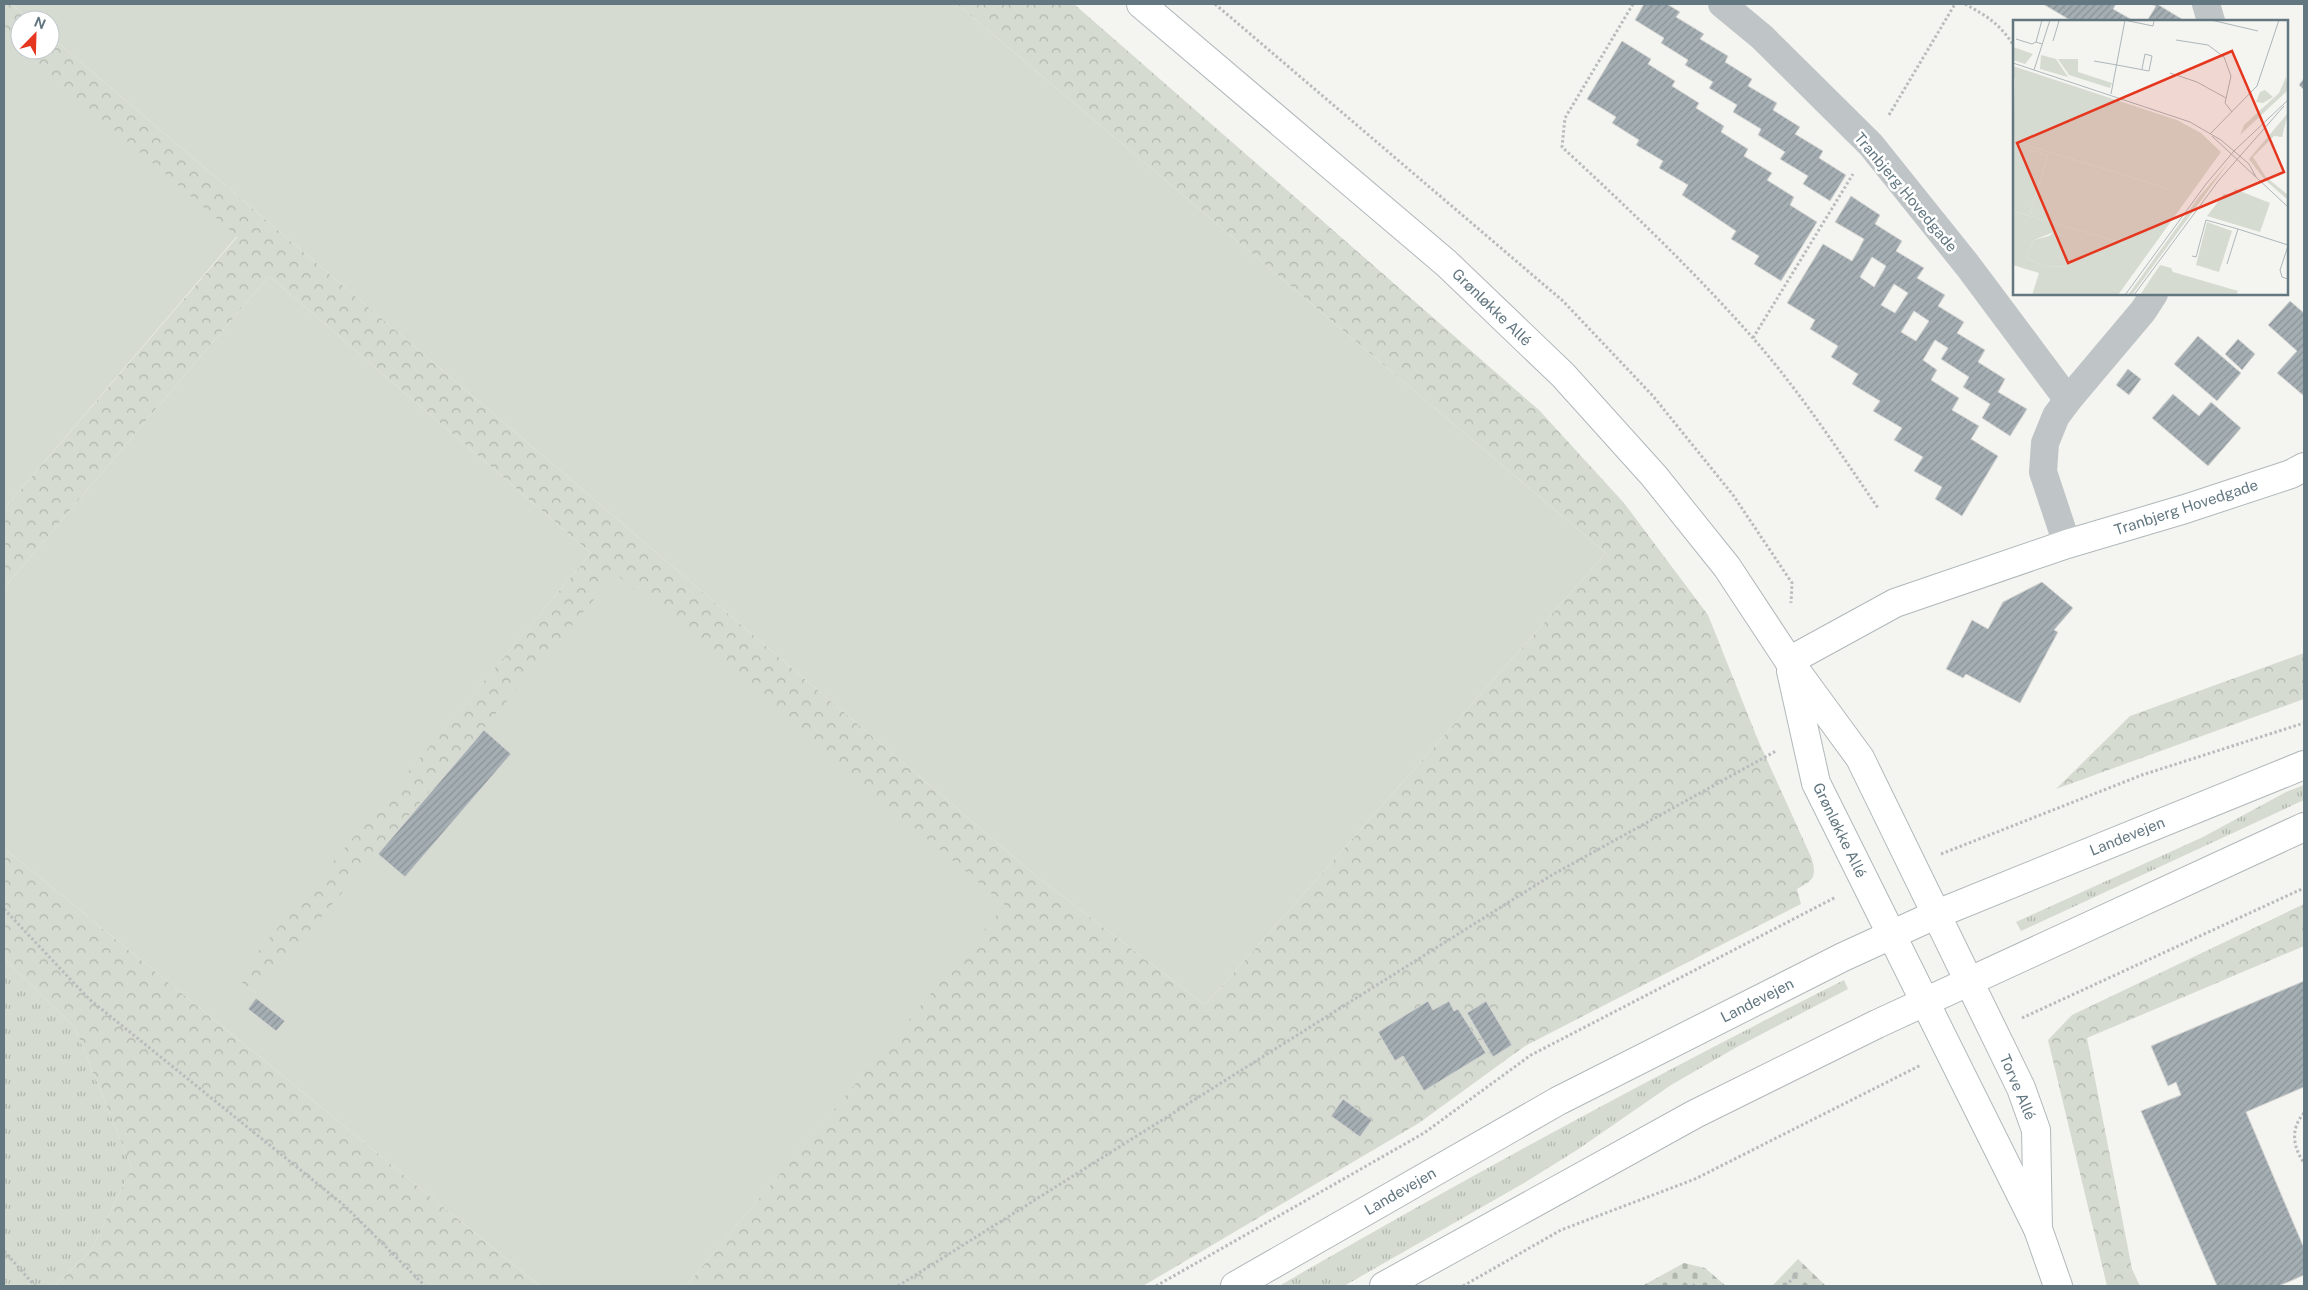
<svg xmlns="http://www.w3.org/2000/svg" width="2308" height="1290" font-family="'Public Sans',sans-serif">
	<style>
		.grass { fill: url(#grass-tufts) }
		.forest { fill: url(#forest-crowns) }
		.cemetery { fill: url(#cemetery-stones) }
		.green { fill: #d6dbd1 }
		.building { fill: url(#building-hatch); stroke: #d5d5d3; fill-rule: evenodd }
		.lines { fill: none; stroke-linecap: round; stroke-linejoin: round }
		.secondary-casing { stroke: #b1b8bb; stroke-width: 30 }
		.path { stroke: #b9bcbd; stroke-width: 3; stroke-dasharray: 2.5 2.5; stroke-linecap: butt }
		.street { stroke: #bfc4c6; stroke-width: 28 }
		.secondary { stroke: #fff; stroke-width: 28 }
		.labels { text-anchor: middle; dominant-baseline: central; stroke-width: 5; stroke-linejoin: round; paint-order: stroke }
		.street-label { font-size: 15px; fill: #637781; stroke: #fff }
		.inset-road { fill: none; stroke: #adb7ba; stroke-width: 1 }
		.view { fill: #e5371f; fill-opacity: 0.15; stroke: #e5371f; stroke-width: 2.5 }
		.inset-edge { fill: none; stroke: #637781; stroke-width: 2.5 }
	</style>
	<defs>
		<pattern id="grass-tufts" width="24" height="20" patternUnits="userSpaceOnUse" patternTransform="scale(1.25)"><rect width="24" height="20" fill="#d6dbd1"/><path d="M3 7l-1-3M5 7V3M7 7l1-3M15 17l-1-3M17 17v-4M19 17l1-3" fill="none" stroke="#b1b6af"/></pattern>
		<pattern id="forest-crowns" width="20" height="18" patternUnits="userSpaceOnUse" patternTransform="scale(1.25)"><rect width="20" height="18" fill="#d6dbd1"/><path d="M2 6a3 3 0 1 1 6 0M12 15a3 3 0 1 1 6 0" fill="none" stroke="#b1b6af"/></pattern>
		<pattern id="cemetery-stones" width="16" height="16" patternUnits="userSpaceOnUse" patternTransform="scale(1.25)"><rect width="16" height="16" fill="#d6dbd1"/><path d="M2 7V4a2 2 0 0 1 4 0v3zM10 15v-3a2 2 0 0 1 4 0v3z" fill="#b1b6af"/></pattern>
		<pattern id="building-hatch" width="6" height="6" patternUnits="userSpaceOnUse" patternTransform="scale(1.25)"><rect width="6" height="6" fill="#a5afb3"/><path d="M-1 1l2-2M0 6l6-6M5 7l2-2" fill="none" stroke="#8a9397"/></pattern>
	</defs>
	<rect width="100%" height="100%" fill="#f4f4f0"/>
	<g class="grass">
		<path d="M2304,785V800L2021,931L2016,922L2203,837L2286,792Z"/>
		<path d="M4,958L75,1028L132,1168L90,1252L54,1286H4Z"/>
		<path d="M1844,980L1848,989L1737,1047L1671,1085L1577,1150L1524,1183L1344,1286H1279C1465,1178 1652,1077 1844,980Z"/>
	</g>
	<g class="forest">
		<path d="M4,4H11L31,20H20V49L4,35Z"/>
		<path d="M957,4H1074L1539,410L1624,503L1708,615L1758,740L1812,859C1817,878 1813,880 1797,889L1801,904L1525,1046L1419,1123L1143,1286H686L1004,905L256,993L235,978L591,553L269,276L4,588V509L237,237L21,50H50V36L1035,875L1205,1005L1606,553Z"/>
		<path d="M2304,653V699L2056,789L2130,716Z"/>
		<path d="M4,848L540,1286H54L90,1252L132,1168L75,1028L4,958Z"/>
		<path d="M2304,904V946L2087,1038L2132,1269L2140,1286H2107L2048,1040L2072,1015Z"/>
	</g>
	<g class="cemetery">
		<path d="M1798,1259L1826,1286H1772Z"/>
		<path d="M1684,1263L1705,1268L1726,1286H1642Z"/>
	</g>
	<g class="green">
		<path d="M11,4H957L1606,553L1205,1005L1035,875L50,36V20H31Z"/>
		<path d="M4,35L237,236L4,509Z"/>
		<path d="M269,276L591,553L236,978L256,993L616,574L1005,905L686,1286H540L4,848V588Z"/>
	</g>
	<g class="building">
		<path d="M1644,4H1667L1680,12L1676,17L1704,34L1700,39L1728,56L1725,62L1752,79L1748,86L1777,103L1773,110L1800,127L1795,134L1823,151L1819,158L1846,175L1830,201L1803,184L1808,176L1780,159L1785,152L1758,135L1761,129L1733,112L1737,105L1709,88L1713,82L1685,65L1688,60L1661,43L1664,38L1635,20Z"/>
		<path d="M2043,4H2116L2113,9L2134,21H2069L2070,20Z"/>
		<path d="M2151,4H2157L2185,21H2147L2156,6Z"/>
		<path d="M1622,41L1651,59L1648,64L1675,81L1672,86L1699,103L1696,108L1724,126L1721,132L1748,149L1744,156L1772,173L1767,180L1794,197L1790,205L1817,222L1781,281L1754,264L1759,256L1731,239L1736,231L1682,195L1688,185L1659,168L1663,161L1636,145L1639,140L1612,123L1616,117L1587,99Z"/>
		<path d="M2304,78V90L2299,85Z"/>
		<path d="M1851,196L1880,215L1875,224L1902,241L1896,251L1924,268L1917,278L1945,295L1938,306L1964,322L1957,333L1985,350L1978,362L2005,379L1998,392L2027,409L2010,436L1982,418L1990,404L1963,387L1969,377L1941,359L1948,348L1935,340L1923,360L1937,370L1931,380L1959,398L1952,410L1979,426L1971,439L1998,456L1962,516L1935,499L1942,487L1914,471L1923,457L1894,440L1902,428L1873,411L1880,401L1852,384L1858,374L1831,357L1838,346L1810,329L1815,320L1787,303L1823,244L1852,261L1859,249L1864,239L1835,222ZM1872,257L1886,266L1874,287L1860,277ZM1894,284L1908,293L1895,313L1881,305ZM1914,311L1929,321L1916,341L1901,332Z"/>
		<path d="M2290,301L2304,313V396L2277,373L2297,351L2268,325Z"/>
		<path d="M2198,336L2241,373L2217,401L2174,364Z"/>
		<path d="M2238,339L2255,354L2242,370L2225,354Z"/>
		<path d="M2128,369L2141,379L2129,395L2116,385Z"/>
		<path d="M2173,394L2199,416L2211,402L2241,428L2208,466L2152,418Z"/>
		<path d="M2042,582L2073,608L2054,630L2058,632L2020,703L1966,674L1963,678L1946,669L1972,620L1988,629L2003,602Z"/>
		<path d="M484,730L511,754L405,877L378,854Z"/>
		<path d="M2304,981V1087L2246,1112L2304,1248V1275L2279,1286H2217L2141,1111L2181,1095L2176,1082L2168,1086L2151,1046Z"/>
		<path d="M256,998L285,1021L276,1031L248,1009Z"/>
		<path d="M1428,1001L1433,1010L1449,1001L1454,1011L1458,1009L1486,1053L1424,1091L1403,1056L1395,1061L1378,1032Z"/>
		<path d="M1486,1001L1512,1045L1493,1057L1467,1013Z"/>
		<path d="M1343,1099L1372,1120L1360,1137L1331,1116Z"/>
	</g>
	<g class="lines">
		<defs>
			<g id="secondary">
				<path d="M1141,4L1446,263L1563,375L1654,476L1727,567L1789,661L1860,758L2021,1088L2036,1130L2038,1229"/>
				<path d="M1789,661L1895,603L2067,544L2185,509L2291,474L2304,467"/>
				<path d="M1791,671L1816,783L2038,1229L2058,1286"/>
				<path d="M1235,1286L1558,1101L1843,957L1937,914L2304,765"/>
				<path d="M1384,1286L1695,1114L1877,1024L2304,827"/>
			</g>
		</defs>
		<use href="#secondary" class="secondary-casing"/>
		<g class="path">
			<path d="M1215,4L1563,301L1653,396L1733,495L1792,583L1791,603"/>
			<path d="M1633,4L1565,118L1562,147C1628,208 1693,270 1752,337C1799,390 1838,450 1878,508"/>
			<path d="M1965,4C1987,16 2000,24 2014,46"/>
			<path d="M1889,115L1955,4"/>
			<path d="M1753,338L1853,174"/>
			<path d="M1941,854L2142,775L2304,723"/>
			<path d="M4,909L89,999L345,1206L425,1286"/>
			<path d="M2022,1018L2304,888"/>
			<path d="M2304,1113C2290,1129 2293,1147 2304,1163"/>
			<path d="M4,1251L35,1286"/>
			<path d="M898,1286L1552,875L1776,751"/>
			<path d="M1156,1286L1424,1133L1531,1055L1836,897"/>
			<path d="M1463,1286L1561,1230L1695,1179L1921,1065"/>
			<path d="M1693,1286L1696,1283"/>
			<path d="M1786,1286L1798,1272"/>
		</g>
		<g class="street">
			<path d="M1722,4L1762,37L1871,145L1968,266L2068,400"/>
			<path d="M2206,4L2211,21"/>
			<path d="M2067,544L2043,472L2045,443L2056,416L2068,400L2143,311L2154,294"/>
		</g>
		<use href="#secondary" class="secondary"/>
	</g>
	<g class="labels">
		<g class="street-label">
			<text transform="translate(1906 192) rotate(50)">Tranbjerg Hovedgade</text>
			<text transform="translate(1492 307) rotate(44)">Grønløkke Allé</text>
			<text transform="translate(2186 507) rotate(-18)">Tranbjerg Hovedgade</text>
			<text transform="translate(1840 830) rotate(64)">Grønløkke Allé</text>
			<text transform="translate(2127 836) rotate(-22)">Landevejen</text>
			<text transform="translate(1757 1000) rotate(-27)">Landevejen</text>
			<text transform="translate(2018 1087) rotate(67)">Torve Allé</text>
			<text transform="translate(1400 1191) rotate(-30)">Landevejen</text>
		</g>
	</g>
	<g transform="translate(2013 20)">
		<rect width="275" height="275" fill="#f4f4f0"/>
		<path d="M0,27L20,34L12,44L0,40ZM28,35L43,39L55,57L96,69L27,49ZM45,39H65V52L99,63L97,68L56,55ZM216,142L119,275H115L185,178ZM41,212L52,216L63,227L58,246L32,247L13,238L21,220L36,216Z" fill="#d6dbd1"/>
		<path d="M0,46L164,100L188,113L208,132L105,275H19L26,253L0,245V191L116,225L67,205L17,193L35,136L0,124V121L156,169L2,57L0,63ZM41,212L52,216L62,227L58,246L32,247L13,238L21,220ZM273,57L275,70L227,115L231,105L266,73ZM275,93L269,117L261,116L240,137L253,157L275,175V180L251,159L236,139ZM147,245L158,248L160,252L225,271L223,275H127Z" fill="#d6dbd1" fill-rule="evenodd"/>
		<path d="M222,169L257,183L247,212L194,196L211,174L219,175ZM194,202L219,211L206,252L183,245Z" fill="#d6dbd1"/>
		<path d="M2,57L176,111L156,169L0,121ZM252,70L260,77L250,83L243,82L247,72ZM0,124L35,136L17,193L22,194L40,138L81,151L65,205L84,152L134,168L116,225L0,191Z" fill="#d6dbd1"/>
		<path class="inset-road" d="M111,0L140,6L141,1M198,0L245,11M3,19L19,24L23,22M163,20L195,25L211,37L218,56L212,83L219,92M40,21L46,1L43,0M29,24L23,22L29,0M81,41L104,45L136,51L139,36L132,34L129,49M0,43L177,102L208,120L236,144L243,157M21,50L37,0M157,53L184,62L213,78M98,74L112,0M197,114L244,66L266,0M199,116L275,187M275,226L267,250L269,257L275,259M179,236L183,237L193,200L225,209M214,244L225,209L275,225M112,275L193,164L221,131L275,80M121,275L206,160L271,86"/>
		<path class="view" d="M219,31L271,152L55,243L4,123Z"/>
		<rect width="275" height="275" class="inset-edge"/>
	</g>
	<rect width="2308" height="1290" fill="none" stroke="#637781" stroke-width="10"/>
	<g transform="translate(35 35) rotate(23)"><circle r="24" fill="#ffffff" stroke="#c1c9cd"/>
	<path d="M0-4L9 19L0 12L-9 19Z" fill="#e5371f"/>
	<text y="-8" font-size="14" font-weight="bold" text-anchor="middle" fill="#637781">N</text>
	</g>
</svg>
